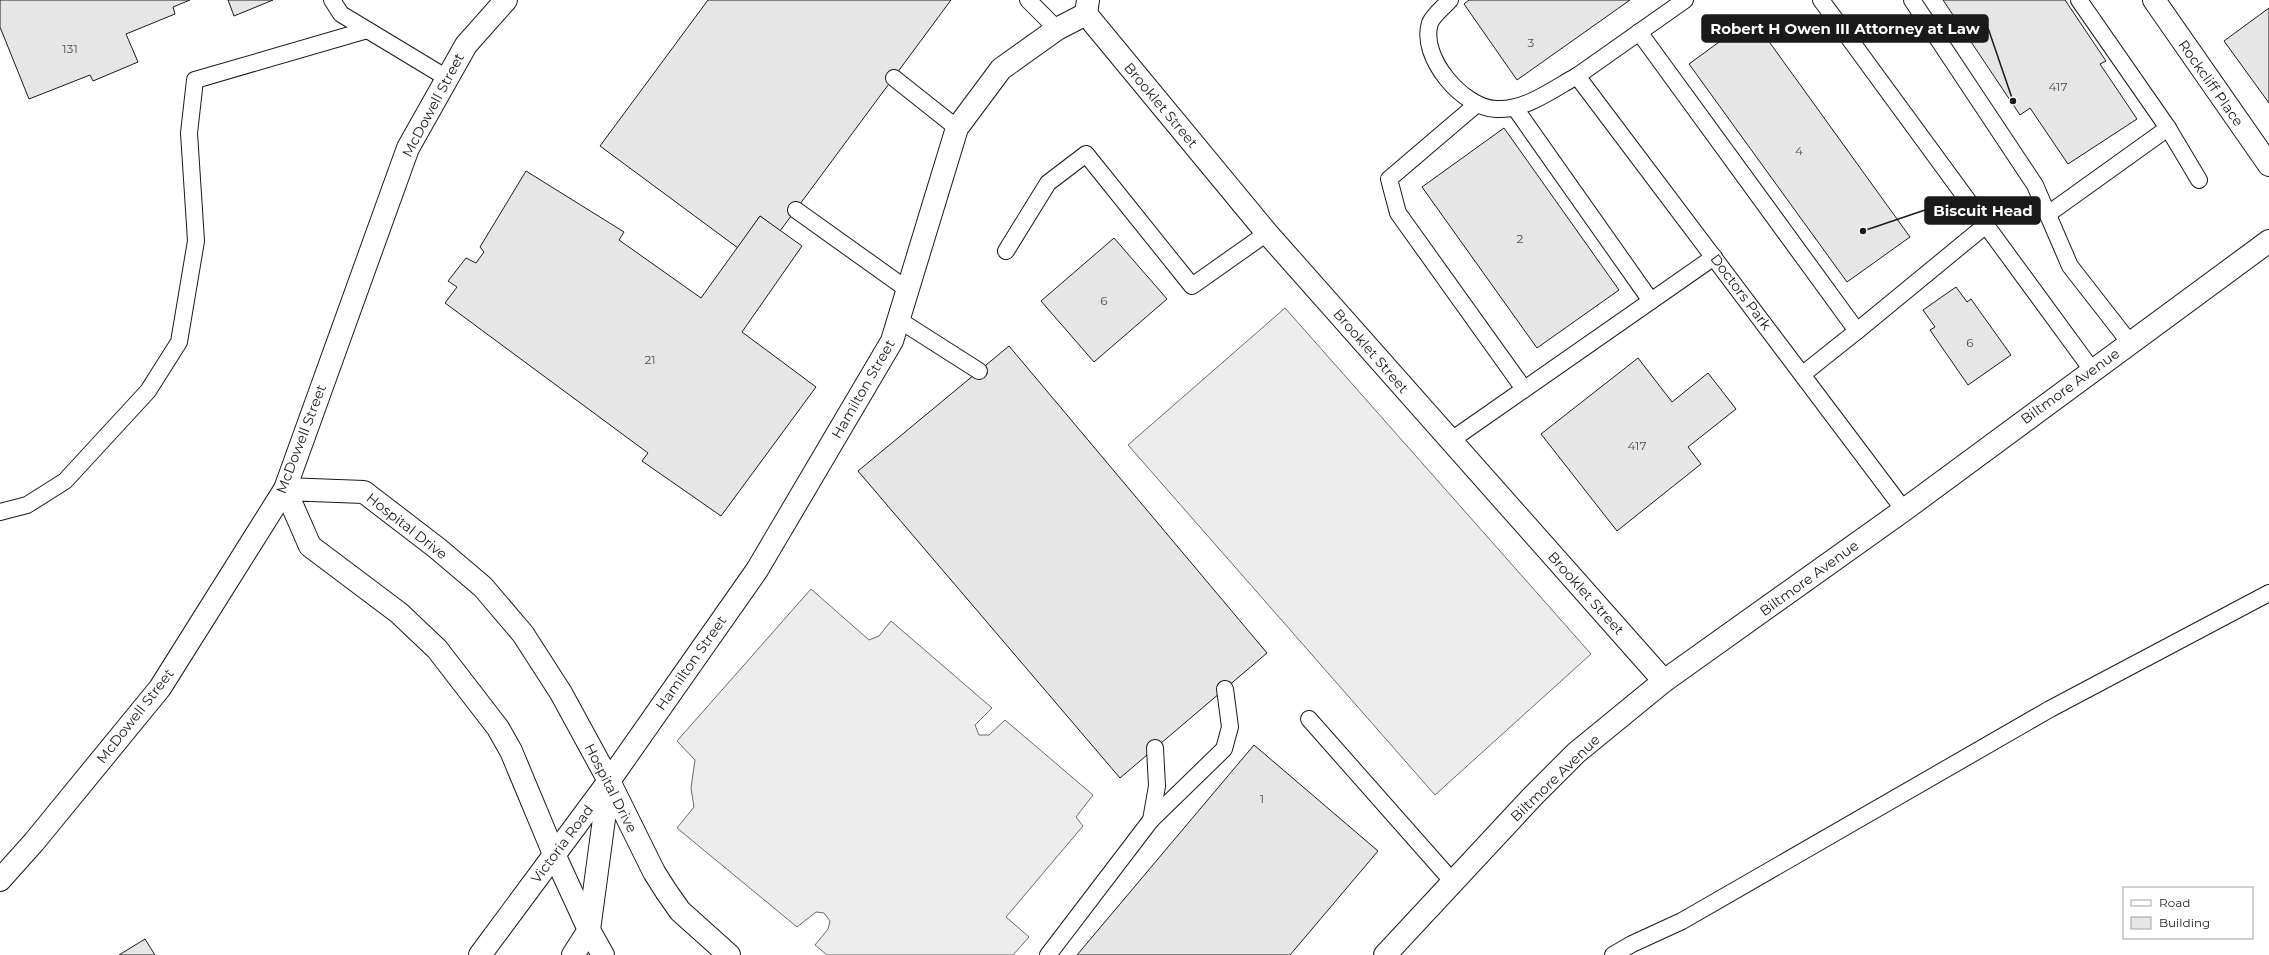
<svg xmlns="http://www.w3.org/2000/svg" width="2269" height="955" font-family="Montserrat,sans-serif">
	<style>
		.built { fill: #ededed; stroke: #6a6a6a }
		.building { fill: #e6e6e6; stroke: #1a1a1a }
		.lines { fill: none; stroke-linecap: round; stroke-linejoin: round }
		.service-casing { stroke: #1a1a1a; stroke-width: 18 }
		.minor-casing { stroke: #1a1a1a; stroke-width: 24 }
		.tertiary-casing { stroke: #1a1a1a; stroke-width: 24 }
		.secondary-casing { stroke: #1a1a1a; stroke-width: 24 }
		.primary-casing { stroke: #1a1a1a; stroke-width: 24 }
		.service { stroke: #fff; stroke-width: 16 }
		.minor { stroke: #fff; stroke-width: 22 }
		.tertiary { stroke: #fff; stroke-width: 22 }
		.secondary { stroke: #fff; stroke-width: 22 }
		.primary { stroke: #fff; stroke-width: 22 }
		.labels { text-anchor: middle; dominant-baseline: central; stroke-width: 3; stroke-linejoin: round; paint-order: stroke }
		.number-label { font-size: 12px; fill: #4d4d4d }
		.street-label { font-size: 14px; fill: #1a1a1a; stroke: #fff }
		.leader { fill: none; stroke: #1a1a1a; stroke-width: 1.5 }
		.callout-dot { fill: #1a1a1a; stroke: #fff; stroke-width: 1.5 }
		.callout { fill: #1a1a1a; stroke: #1a1a1a; stroke-width: 1.5 }
		.callout-label { font-size: 15px; text-anchor: middle; font-weight: bold; fill: #fff }
	</style>
	<rect width="100%" height="100%" fill="#fff"/>
	<g class="built">
		<path d="M1285,308L1591,654L1435,795L1128,445Z"/>
		<path d="M811,589L869,640L879,636L891,621L992,708L975,725L979,735H989L1005,720L1093,795L1076,817L1083,826L1006,917L1029,937L1013,955H827L815,945L828,929L830,921L824,913L816,912L797,927L677,828L694,807L691,788L695,760L677,741Z"/>
	</g>
	<g class="building">
		<path d="M0,0H190L173,7L175,14L126,34L138,62L93,81L90,75L29,99L0,27Z"/>
		<path d="M228,0H273L234,16Z"/>
		<path d="M708,0H951L780,231L760,216L738,248L600,146Z"/>
		<path d="M1469,0H1630L1517,80L1464,4Z"/>
		<path d="M1943,0H2065L2106,61L2100,64L2137,119L2068,164L2030,108L2020,115Z"/>
		<path d="M2269,8V103L2224,41Z"/>
		<path d="M1752,18L1910,237L1847,282L1689,64Z"/>
		<path d="M1504,128L1619,290L1537,348L1422,187Z"/>
		<path d="M526,171L624,232L619,240L701,298L760,216L802,246L742,332L816,387L721,516L642,461L648,453L445,303L457,287L448,281L466,258L476,263L484,252L480,247Z"/>
		<path d="M1114,238L1167,299L1094,362L1041,301Z"/>
		<path d="M1956,287L1967,302L1971,299L2011,355L1968,385L1930,330L1935,327L1923,310Z"/>
		<path d="M1009,346L1267,653L1120,778L858,471Z"/>
		<path d="M1638,358L1672,402L1708,373L1736,409L1688,447L1701,464L1617,531L1541,434Z"/>
		<path d="M1254,745L1378,851L1290,955H1077Z"/>
		<path d="M145,939L155,955H119Z"/>
	</g>
	<g class="lines">
		<defs>
			<g id="service">
				<path d="M332,0L341,14L447,78"/>
				<path d="M1028,0L1057,29"/>
				<path d="M1450,0C1445,6 1433,15 1430,23C1419,57 1463,108 1496,109C1525,111 1553,89 1577,76L1904,510"/>
				<path d="M1821,0L2092,370"/>
				<path d="M1912,0L2035,185L2070,266L2130,343"/>
				<path d="M2079,0L2168,128L2199,180"/>
				<path d="M1639,32L1857,331L1803,374"/>
				<path d="M1577,76L1685,0"/>
				<path d="M894,78L957,128"/>
				<path d="M1477,104L1389,179L1398,213L1524,389"/>
				<path d="M1515,108L1651,301"/>
				<path d="M796,210L908,290"/>
				<path d="M2048,214L2168,128"/>
				<path d="M1006,251L1048,183L1086,154L1192,286L1267,233"/>
				<path d="M899,320L979,371"/>
				<path d="M1857,331L1986,225"/>
				<path d="M1450,441L1714,257"/>
				<path d="M0,512L27,505L65,481L148,391L179,342L196,241L189,133L195,80L367,30"/>
				<path d="M1309,719L1453,882"/>
				<path d="M1151,820L1224,749L1230,727L1225,689"/>
				<path d="M1048,955L1151,820L1157,786L1155,748"/>
				<path d="M1613,955L1632,944L1682,921L2050,709L2269,593"/>
			</g>
			<g id="minor">
				<path d="M2154,0L2269,165"/>
				<path d="M1086,14L1267,233L1664,681"/>
				<path d="M609,781L757,570L892,341L957,128L1001,69L1057,29L1086,14L1088,0"/>
			</g>
			<g id="tertiary">
				<path d="M480,955L609,781"/>
				<path d="M573,955L589,930L609,782"/>
				<path d="M603,955L589,930L554,854L511,751L498,728L437,649L399,613L310,546L285,489L364,492L437,548L483,587L523,634L561,693L609,781L654,872L666,891L680,911L729,955"/>
			</g>
			<path id="secondary" d="M1385,955L1533,796L1576,753L1664,681L1904,510L2269,241"/>
			<path id="primary" d="M0,880L34,842L160,688L285,489L408,148L466,45L506,0"/>
		</defs>
		<use href="#service" class="service-casing"/>
		<use href="#minor" class="minor-casing"/>
		<use href="#tertiary" class="tertiary-casing"/>
		<use href="#secondary" class="secondary-casing"/>
		<use href="#primary" class="primary-casing"/>
		<use href="#service" class="service"/>
		<use href="#minor" class="minor"/>
		<use href="#tertiary" class="tertiary"/>
		<use href="#secondary" class="secondary"/>
		<use href="#primary" class="primary"/>
	</g>
	<g class="labels">
		<g class="number-label">
			<text x="1531" y="42">3</text>
			<text x="70" y="48">131</text>
			<text x="2058" y="86">417</text>
			<text x="1799" y="150">4</text>
			<text x="1520" y="238">2</text>
			<text x="1104" y="300">6</text>
			<text x="1970" y="342">6</text>
			<text x="650" y="359">21</text>
			<text x="1637" y="445">417</text>
			<text x="1262" y="798">1</text>
		</g>
		<g class="street-label">
			<text transform="translate(2211 83) rotate(55)">Rockcliff Place</text>
			<text transform="translate(433 105) rotate(-62)">McDowell Street</text>
			<text transform="translate(1161 105) rotate(50)">Brooklet Street</text>
			<text transform="translate(1741 292) rotate(53)">Doctors Park</text>
			<text transform="translate(1371 351) rotate(49)">Brooklet Street</text>
			<text transform="translate(2070 386) rotate(-36)">Biltmore Avenue</text>
			<text transform="translate(863 389) rotate(-60)">Hamilton Street</text>
			<text transform="translate(301 439) rotate(-69)">McDowell Street</text>
			<text transform="translate(407 526) rotate(38)">Hospital Drive</text>
			<text transform="translate(1809 578) rotate(-36)">Biltmore Avenue</text>
			<text transform="translate(1586 593) rotate(48)">Brooklet Street</text>
			<text transform="translate(691 663) rotate(-55)">Hamilton Street</text>
			<text transform="translate(135 716) rotate(-52)">McDowell Street</text>
			<text transform="translate(1555 778) rotate(-44)">Biltmore Avenue</text>
			<text transform="translate(611 788) rotate(63)">Hospital Drive</text>
			<text transform="translate(562 844) rotate(-53)">Victoria Road</text>
		</g>
	</g>
	<path class="leader" d="M2013 101L1988 28M1863 231L1925 210"/>
	<g class="callout-dot">
		<circle cx="2013" cy="101" r="4"/>
		<circle cx="1863" cy="231" r="4"/>
	</g>
	<g class="callout">
		<rect x="1702" y="15" width="286" height="27" rx="4"/>
		<rect x="1925" y="197" width="115" height="27" rx="4"/>
	</g>
	<g class="callout-label">
		<text x="1845" y="34">Robert H Owen III Attorney at Law</text>
		<text x="1983" y="216">Biscuit Head</text>
	</g>
	<rect x="2123" y="887" width="130" height="52" fill="#ffffff" stroke="#a3a3a3"/>
	<rect x="2131" y="900" width="20" height="6" fill="#ffffff" stroke="#a3a3a3"/>
	<text x="2159" y="907" font-size="12" fill="#1a1a1a">Road</text>
	<rect x="2131" y="917" width="20" height="12" fill="#e6e6e6" stroke="#a3a3a3"/>
	<text x="2159" y="927" font-size="12" fill="#1a1a1a">Building</text>
</svg>
